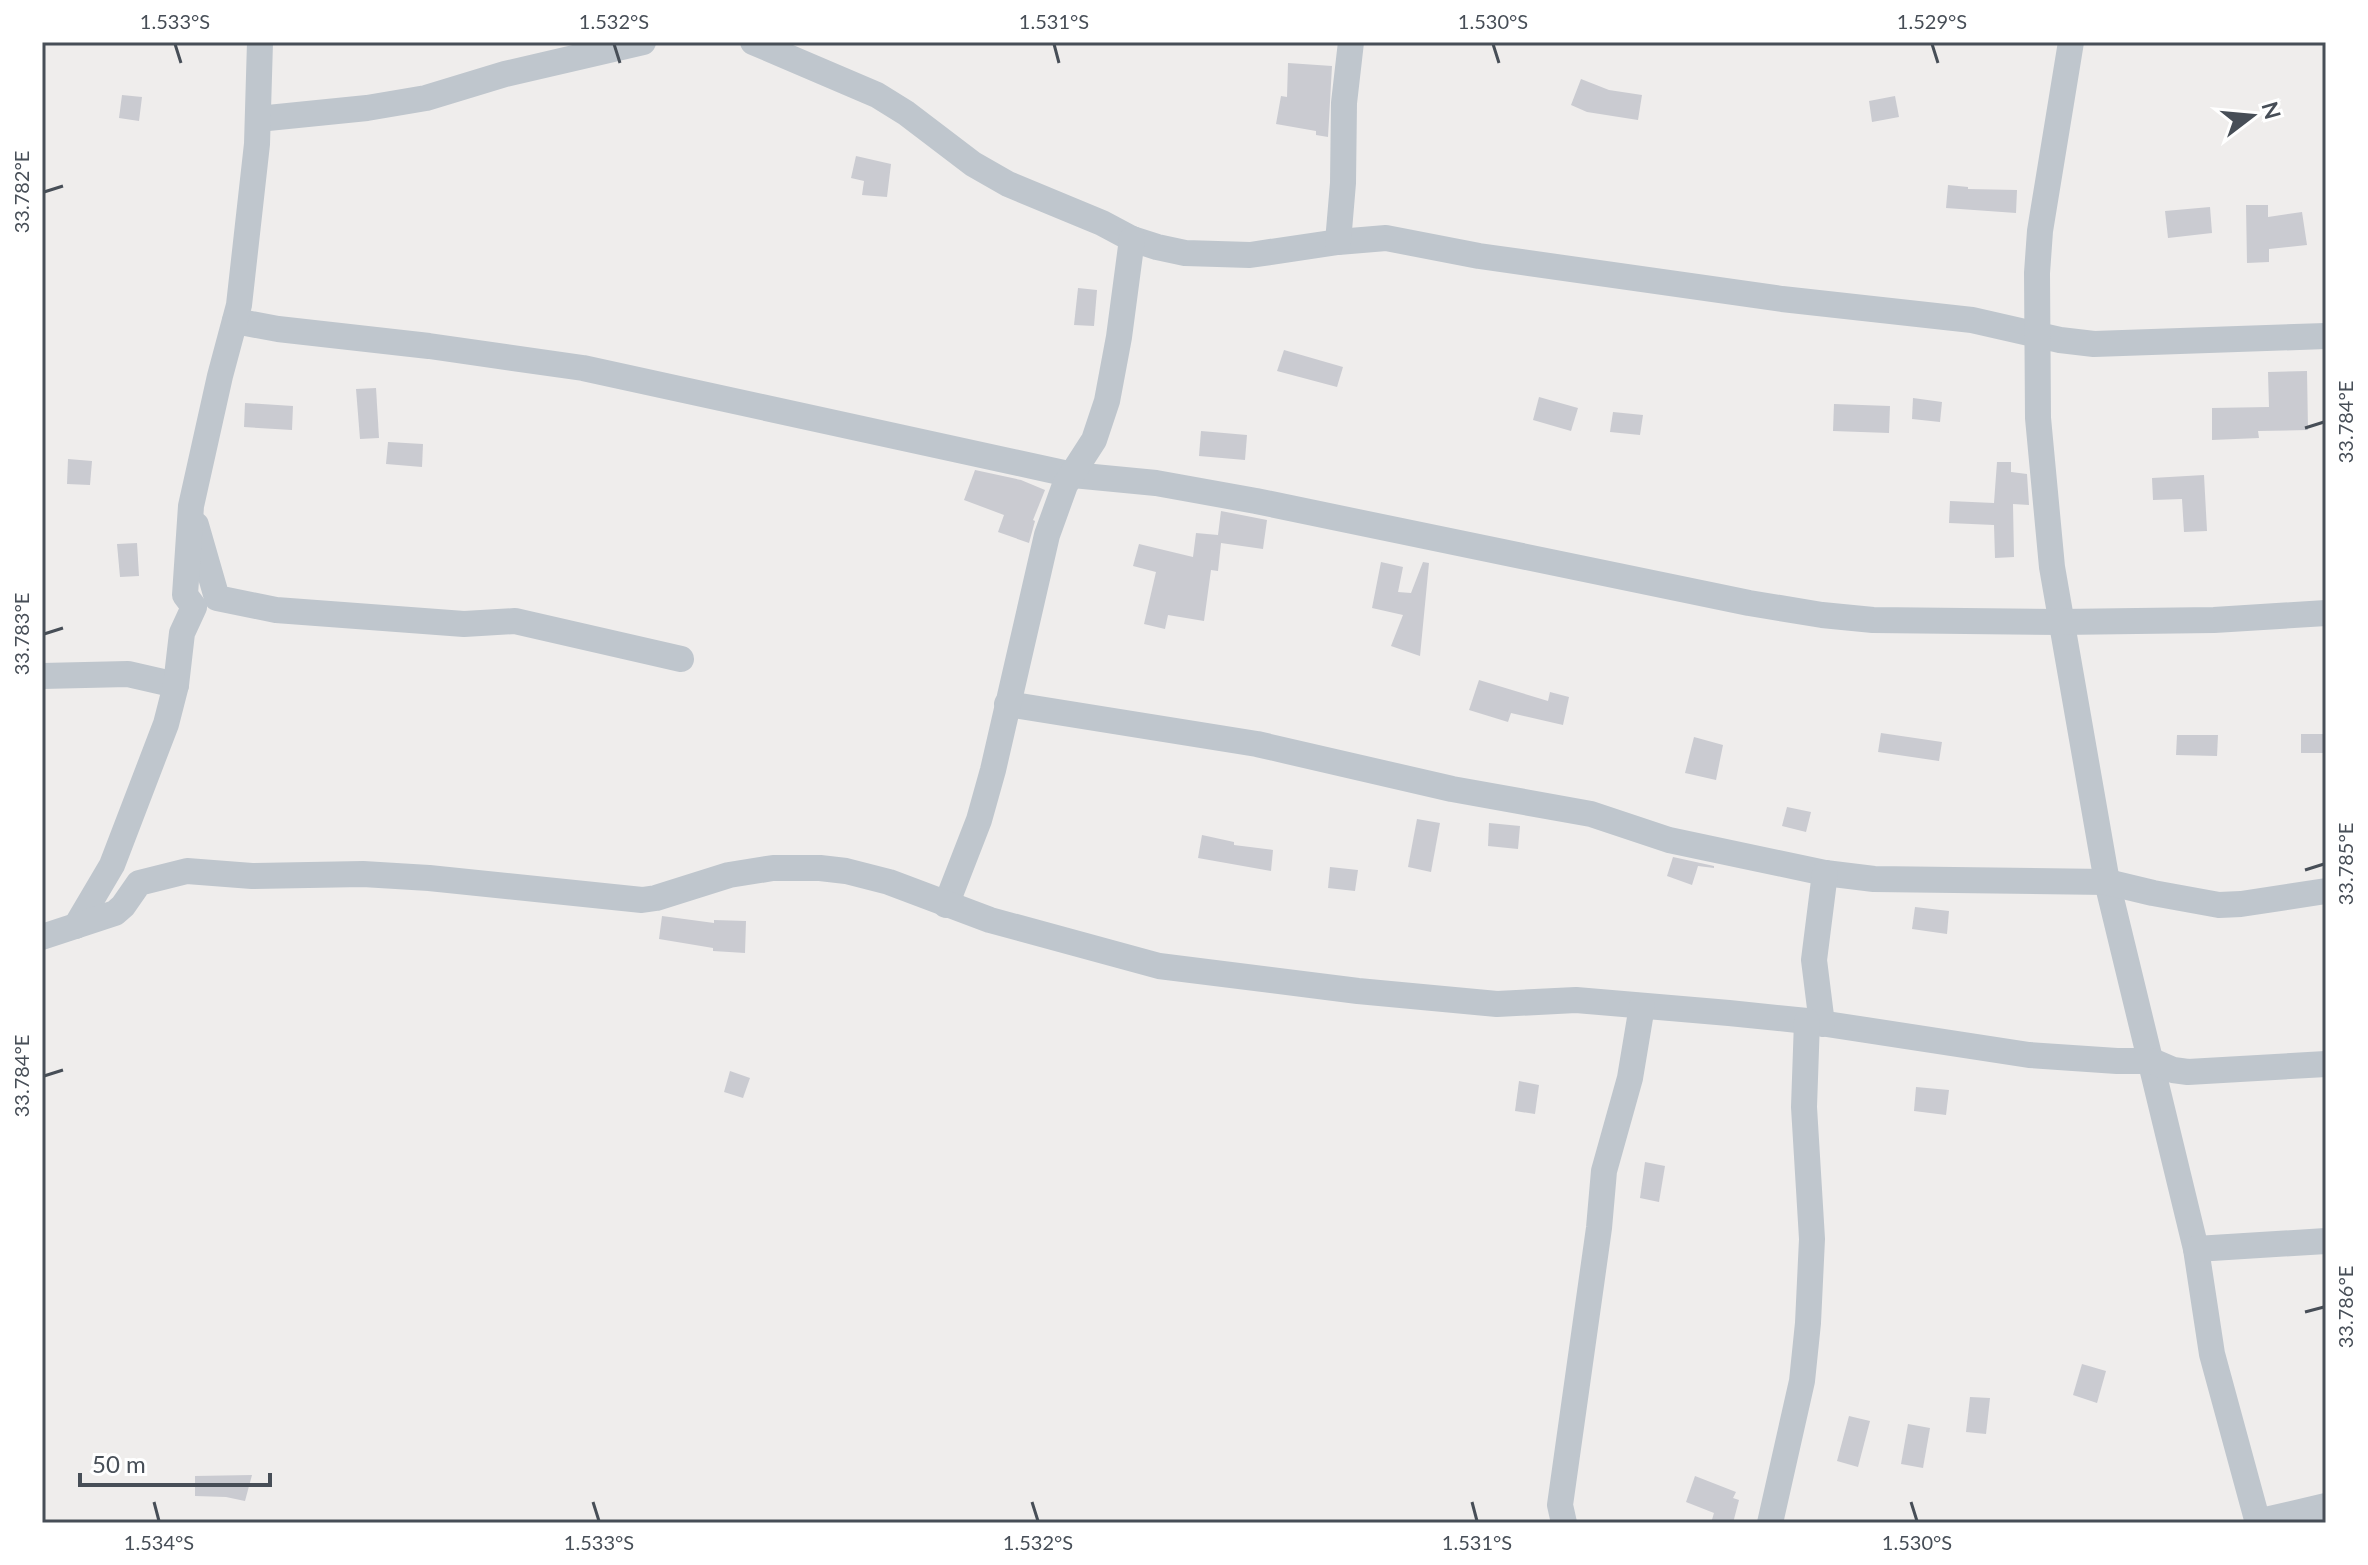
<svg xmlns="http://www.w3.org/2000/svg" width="2368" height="1565" font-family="Lato,sans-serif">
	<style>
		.building { fill: #cacbd1 }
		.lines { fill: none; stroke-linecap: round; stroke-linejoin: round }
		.minor { stroke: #bfc6cd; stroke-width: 26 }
		.ticks { fill: none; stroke: #474e57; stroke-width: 3 }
		.neatline { fill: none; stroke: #474e57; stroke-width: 3 }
		.ticks-label { font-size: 20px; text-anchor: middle; fill: #474e57 }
	</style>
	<rect width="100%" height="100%" fill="#efedec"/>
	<g class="building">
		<path d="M1288,63L1332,66L1328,137L1316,135V131L1276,124L1281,96L1287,97Z"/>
		<path d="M1581,79L1609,90L1642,95L1638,120L1587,112L1571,105Z"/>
		<path d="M122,95L142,97L139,121L119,118Z"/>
		<path d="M1895,96L1899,117L1872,122L1869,101Z"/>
		<path d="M856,156L891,164L887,197L862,195L864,181L851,178Z"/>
		<path d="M1948,185L1968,187V189L2017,190L2016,213L1946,208Z"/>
		<path d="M2246,205H2268V217L2302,212L2307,245L2269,249V262L2247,263Z"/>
		<path d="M2210,207L2212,233L2168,238L2165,211Z"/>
		<path d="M1078,288L1097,290L1094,326L1074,325Z"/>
		<path d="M1284,350L1343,367L1337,387L1277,371Z"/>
		<path d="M2307,371L2308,430L2258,431L2259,438L2212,440V408L2269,407L2268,372Z"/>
		<path d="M376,388L379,438L360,439L356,389Z"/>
		<path d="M1539,397L1578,408L1571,431L1533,420Z"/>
		<path d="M1913,398L1942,402L1940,422L1912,419Z"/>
		<path d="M245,403L293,406L292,430L244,427Z"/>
		<path d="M1834,404L1890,406L1889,433L1833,431Z"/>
		<path d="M1613,412L1643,415L1640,435L1610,432Z"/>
		<path d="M1201,431L1247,435L1245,460L1199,456Z"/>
		<path d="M388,442L423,444L422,467L386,464Z"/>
		<path d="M68,459L92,461L90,485L67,484Z"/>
		<path d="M1997,462H2011V472L2027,474L2029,505L2013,504L2014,557L1995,558L1994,525L1949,523L1950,501L1994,503Z"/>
		<path d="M975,470L1021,480L1045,490L1033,520L1035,521L1029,543L998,532L1004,515L964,500Z"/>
		<path d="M2204,475L2207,531L2184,532L2182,499L2153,500L2152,478Z"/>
		<path d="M1221,511L1267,520L1263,549L1221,543L1218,571L1211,570L1204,621L1168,615L1165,629L1144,624L1156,572L1133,566L1139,544L1193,557L1196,533L1218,535Z"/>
		<path d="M137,543L139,576L120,577L117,544Z"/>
		<path d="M1381,562L1403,567L1398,592L1411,593L1423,562L1429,563L1420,656L1391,646L1403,615L1372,608Z"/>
		<path d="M1479,680L1548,701L1550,692L1569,697L1563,725L1511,713L1508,722L1469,710Z"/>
		<path d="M1881,733L1942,742L1939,761L1878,752Z"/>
		<rect x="2301" y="734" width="25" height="19"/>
		<path d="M2177,735H2218L2217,756L2176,755Z"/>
		<path d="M1694,737L1723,745L1716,780L1685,773Z"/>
		<path d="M1787,807L1811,812L1806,832L1782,826Z"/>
		<path d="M1417,819L1440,823L1431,872L1408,867Z"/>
		<path d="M1489,823L1520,826L1518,849L1488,846Z"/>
		<path d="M1202,835L1234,842V845L1273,850L1271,871L1198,858Z"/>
		<path d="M1673,857L1714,866V868L1698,866L1692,885L1667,876Z"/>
		<path d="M1330,867L1358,870L1355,891L1328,888Z"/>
		<path d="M1915,907L1949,911L1947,934L1912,929Z"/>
		<path d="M662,916L714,923V920L746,921L745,953L713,951V948L659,939Z"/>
		<path d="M730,1071L750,1078L743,1098L724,1092Z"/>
		<path d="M1519,1081L1539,1085L1535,1114L1515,1111Z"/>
		<path d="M1916,1087L1949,1090L1946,1115L1914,1111Z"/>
		<path d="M1645,1162L1665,1166L1659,1202L1640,1198Z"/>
		<path d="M2082,1364L2106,1371L2097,1403L2073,1395Z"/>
		<path d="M1970,1397L1990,1398L1986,1434L1966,1432Z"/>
		<path d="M1849,1416L1870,1421L1858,1467L1837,1461Z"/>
		<path d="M1908,1424L1930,1428L1923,1468L1901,1464Z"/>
		<path d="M252,1475L245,1501L226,1497L195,1496V1476Z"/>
		<path d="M1695,1476L1736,1492L1733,1498L1739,1500L1733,1523H1711L1714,1513L1686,1502Z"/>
	</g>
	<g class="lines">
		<g class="minor">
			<path d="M753,42L877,95L906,113L973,164L1008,184L1102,223L1132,239L1157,247L1185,253L1250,255L1338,242L1386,238L1479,256L1782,299L1972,320L2060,340L2094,344L2326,336"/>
			<path d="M2071,42L2040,231L2037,273L2038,418L2052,567L2107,882L2196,1249L2212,1354L2258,1523"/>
			<path d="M258,119L367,108L426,98L505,74L643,42"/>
			<path d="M1338,242L1343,183L1344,103L1351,42"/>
			<path d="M235,321L278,329L429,346L583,368L1073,475L1156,483L1256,501L1749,603L1822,615L1873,620L2060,622L2214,620L2326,613"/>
			<path d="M196,525L217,598L276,610L464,624L515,621L681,659"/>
			<path d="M42,676L128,674L176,685"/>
			<path d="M1007,704L1257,744L1452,789L1591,814L1669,840L1825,873L1874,879L2107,882L2153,893L2219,905L2241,904L2326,891"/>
			<path d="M946,905L979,820L993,770L1047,535L1065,485L1094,440L1107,401L1119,337L1132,239"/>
			<path d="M76,926L112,865L166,724L176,685L182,633L194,607L185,595L191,506L220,376L239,305L257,144L260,42"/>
			<path d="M42,937L115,913L123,906L139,883L187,871L252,876L363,874L429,878L642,900L656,898L729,875L773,868H820L846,871L889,882L990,920L1159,966L1358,991L1497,1004L1576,1000L1729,1013L1807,1021L2029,1055L2117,1061H2152L2173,1070L2188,1072L2326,1064"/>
			<path d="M1822,1024L1814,960L1825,873"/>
			<path d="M2196,1249L2326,1241"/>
			<path d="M2257,1522L2326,1506"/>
			<path d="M1564,1523L1560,1505L1599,1228L1604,1171L1630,1078L1642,1006"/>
			<path d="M1770,1523L1802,1381L1808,1323L1812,1239L1804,1107L1807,1021"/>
		</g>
	</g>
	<path class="ticks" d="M175,44L181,63M614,44L620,63M1054,44L1059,63M1493,44L1499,63M1932,44L1938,63M44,192L63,186M2305,428L2324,422M44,634L63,628M2305,870L2324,864M44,1076L63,1070M2305,1312L2324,1307M154,1502L159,1521M593,1502L599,1521M1032,1502L1038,1521M1472,1502L1477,1521M1911,1502L1917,1521"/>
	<rect width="2368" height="1565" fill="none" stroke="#ffffff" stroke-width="88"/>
	<g transform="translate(2252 116) rotate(74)" stroke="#ffffff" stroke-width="6" paint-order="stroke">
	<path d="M0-6L14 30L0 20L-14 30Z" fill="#474e57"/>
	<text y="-12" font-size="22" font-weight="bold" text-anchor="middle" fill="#474e57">N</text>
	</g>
	<path d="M80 1473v12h190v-12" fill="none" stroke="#474e57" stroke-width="4"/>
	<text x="92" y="1473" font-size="24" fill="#474e57" stroke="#ffffff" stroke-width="6" paint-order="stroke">50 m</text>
	<rect x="44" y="44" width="2280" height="1477" class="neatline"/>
	<g class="ticks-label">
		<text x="175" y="29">1.533°S</text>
		<text x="614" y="29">1.532°S</text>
		<text x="1054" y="29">1.531°S</text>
		<text x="1493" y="29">1.530°S</text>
		<text x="1932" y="29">1.529°S</text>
		<text transform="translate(22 192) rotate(-90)" y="7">33.782°E</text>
		<text transform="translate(2346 422) rotate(-90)" y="7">33.784°E</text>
		<text transform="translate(22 634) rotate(-90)" y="7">33.783°E</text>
		<text transform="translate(2346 864) rotate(-90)" y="7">33.785°E</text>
		<text transform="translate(22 1076) rotate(-90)" y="7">33.784°E</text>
		<text transform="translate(2346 1307) rotate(-90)" y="7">33.786°E</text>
		<text x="159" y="1550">1.534°S</text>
		<text x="599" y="1550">1.533°S</text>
		<text x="1038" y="1550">1.532°S</text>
		<text x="1477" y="1550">1.531°S</text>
		<text x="1917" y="1550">1.530°S</text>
	</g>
</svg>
